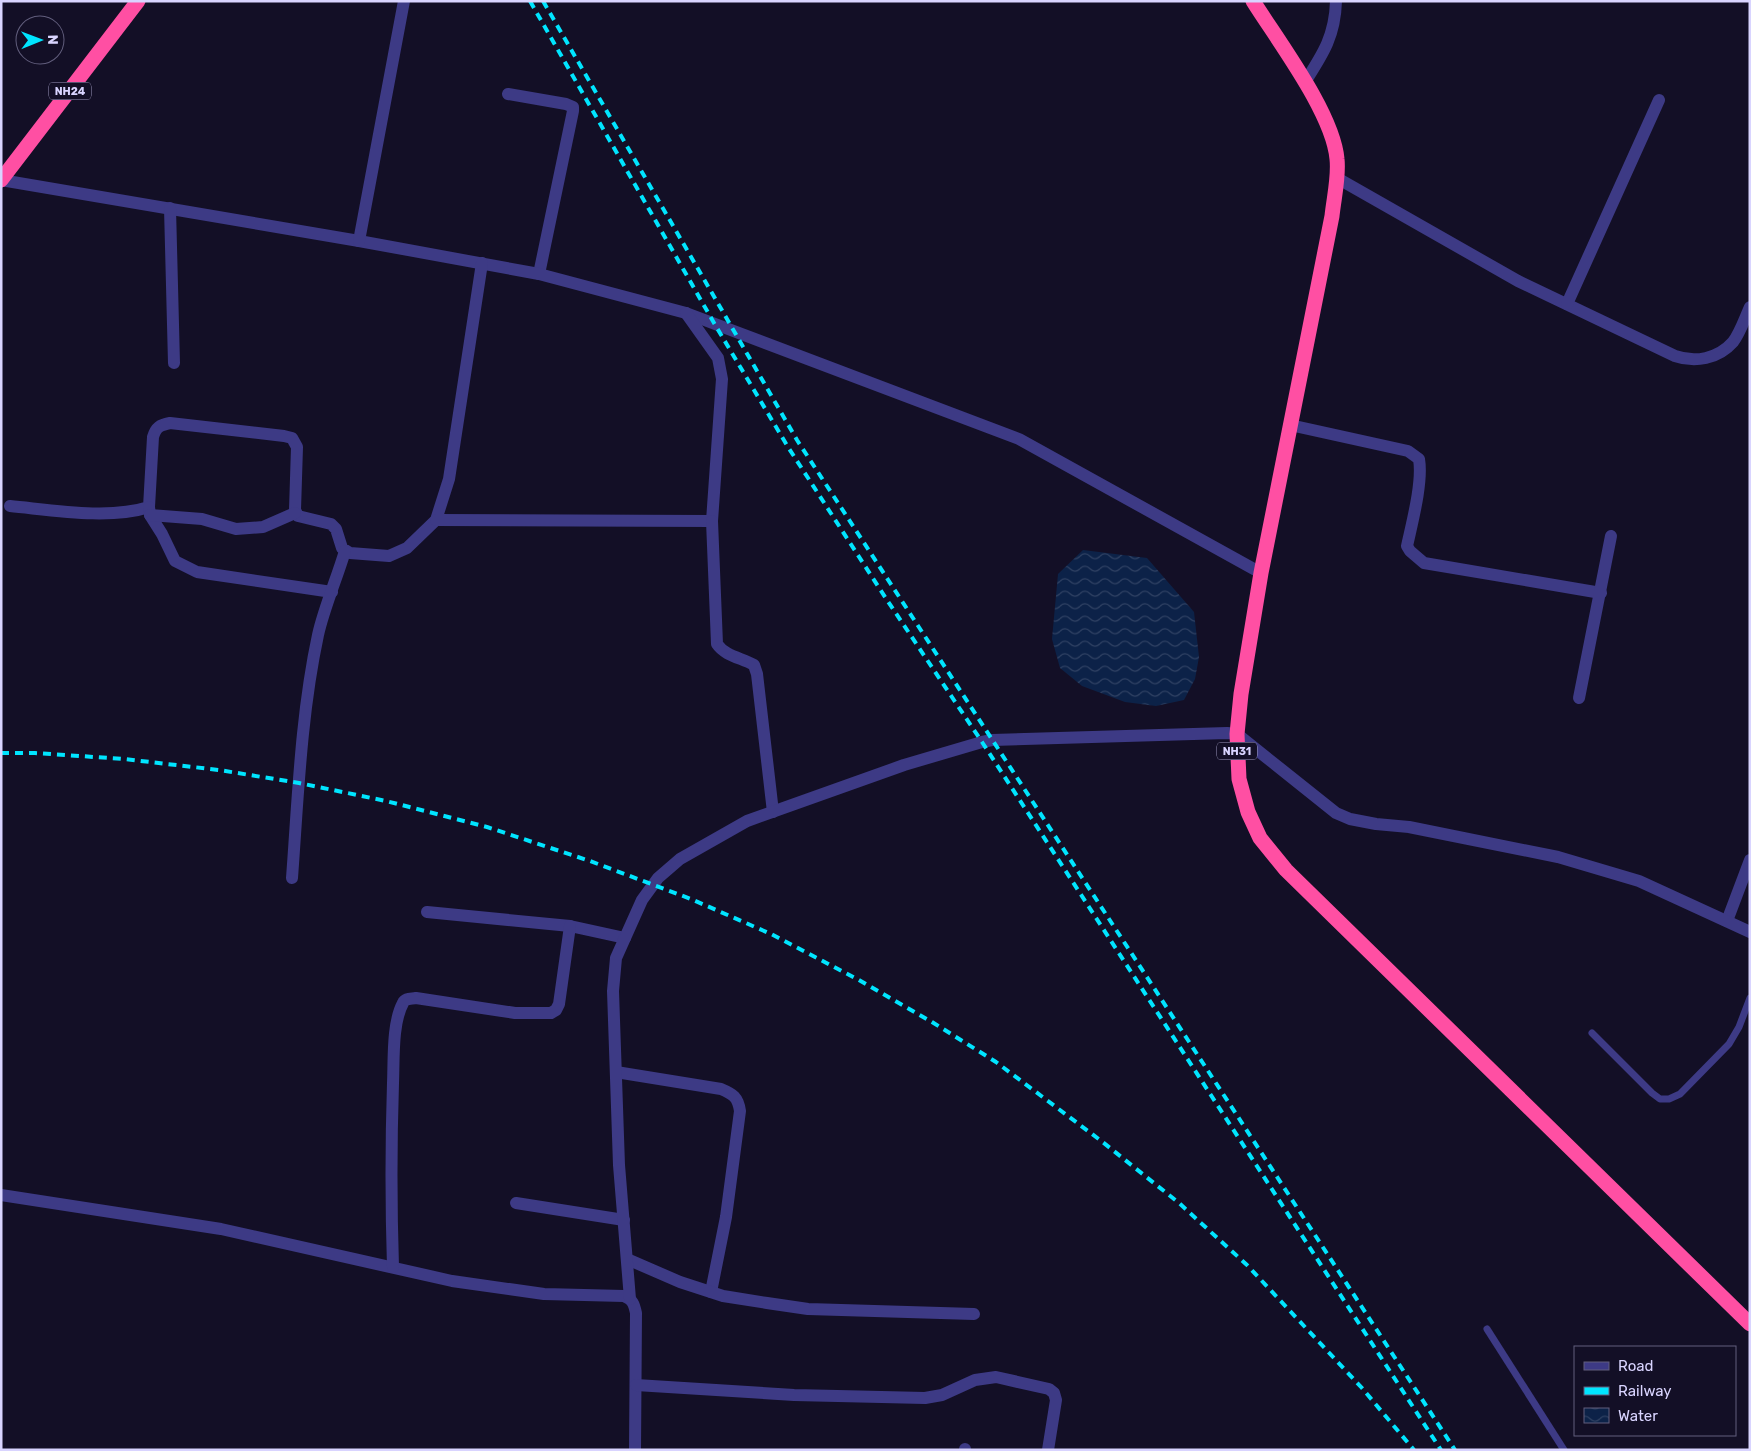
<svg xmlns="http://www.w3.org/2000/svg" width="1751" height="1451" font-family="Rubik,sans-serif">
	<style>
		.water { fill: url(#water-waves) }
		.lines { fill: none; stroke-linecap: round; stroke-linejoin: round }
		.lane { stroke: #3d3a85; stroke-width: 7 }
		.street { stroke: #3d3a85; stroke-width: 12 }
		.highway { stroke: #ff4fa3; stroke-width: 15 }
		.rail { stroke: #00e5ff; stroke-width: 4; stroke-dasharray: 8 6; stroke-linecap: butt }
		.labels { text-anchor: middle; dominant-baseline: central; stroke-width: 5; stroke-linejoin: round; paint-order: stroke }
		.shield { fill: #130f26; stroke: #9e99be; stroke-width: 1 }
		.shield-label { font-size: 11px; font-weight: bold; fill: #d9d4ff }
	</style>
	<defs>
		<pattern id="water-waves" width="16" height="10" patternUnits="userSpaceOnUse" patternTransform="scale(1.25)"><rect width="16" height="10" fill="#0c2248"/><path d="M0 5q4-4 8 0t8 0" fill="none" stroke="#2f4163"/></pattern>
	</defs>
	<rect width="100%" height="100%" fill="#130f26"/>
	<path class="water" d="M1083,550L1147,558L1194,612L1199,657L1195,679L1184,700L1156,706L1125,702L1082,686L1060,668L1052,639L1058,574Z"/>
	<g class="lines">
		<g class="lane">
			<path d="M1592,1033L1652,1093L1660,1099H1669L1680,1094L1729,1044L1739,1027L1750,998"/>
			<path d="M1487,1329L1564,1450"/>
		</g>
		<g class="street">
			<path d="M1305,82C1323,54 1335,36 1336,1"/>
			<path d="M508,94L566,104L573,107V111L539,274"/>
			<path d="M1337,178L1518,281L1675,356C1695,363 1718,359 1733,342C1740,333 1745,318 1750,307"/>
			<path d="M1,180L359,241L539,274L686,313L1019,439L1261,573"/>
			<path d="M170,208L174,363"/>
			<path d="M359,241L404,1"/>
			<path d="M1567,304L1659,100"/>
			<path d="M1290,425L1408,451L1419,459C1423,482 1412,523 1407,546L1410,551L1424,563L1601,593"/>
			<path d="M10,506C52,510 109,520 149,507L153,437C156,427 160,425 170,423L284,436L292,438L297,447L295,510L298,516L331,524L336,529L342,548L350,553L389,556L407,548L436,520L449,479L482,263"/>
			<path d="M149,507L150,515L162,534L175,561L197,572L332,592"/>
			<path d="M150,515L202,519L236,529L263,527L295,513"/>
			<path d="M436,520L712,521L722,379L718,358L686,313"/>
			<path d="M712,521L717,644C725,656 742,658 754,665L757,674L773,812"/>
			<path d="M1579,698L1611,536"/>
			<path d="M292,878C298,797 301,714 318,635C324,608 337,578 345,551"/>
			<path d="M427,912L570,926L625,938"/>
			<path d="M1727,921L1750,860"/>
			<path d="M616,1072L721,1089C733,1094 738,1097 740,1111L726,1217L711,1292"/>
			<path d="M1,1195L221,1229L452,1281L544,1294L624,1296C633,1300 634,1304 636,1313L635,1450"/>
			<path d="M516,1203L624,1220"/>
			<path d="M627,1259L680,1282L723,1296L767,1303L808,1309L974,1314"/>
			<path d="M393,1267C391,1206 391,1144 393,1083C394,1060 392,1023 403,1003C405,998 411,999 416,998L515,1013H551L556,1010L559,1004L570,926"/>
			<path d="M630,1299L619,1165L613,991L616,958L642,900L658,878L680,859L747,821L904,765L982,742L992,740L1227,733L1237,734L1336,813L1350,819L1376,824L1409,827L1558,857L1639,881L1750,932"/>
			<path d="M636,1385L794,1395L925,1398L942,1395L975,1380L996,1377L1049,1389L1054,1393L1056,1400L1048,1450"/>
			<path d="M965,1449V1450"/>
		</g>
		<g class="highway">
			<path d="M1253,1C1278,41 1333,113 1337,159C1339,177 1334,197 1332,216L1261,573L1241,694L1237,734L1239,779L1248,812L1260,838L1286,870L1750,1324"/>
			<path d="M1,180L138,1"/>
		</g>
		<g class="rail">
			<path d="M530,1L714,323L788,447L887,600L982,742L1441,1450"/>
			<path d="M543,1L797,440L1455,1450"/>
			<path d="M1,753H35L124,759L219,770L299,783L386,801L487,827L590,861L691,899L771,934L857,979L932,1022L996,1062L1100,1140L1179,1203L1247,1265L1362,1388L1414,1450"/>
		</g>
	</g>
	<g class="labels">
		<g class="shield">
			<rect x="49" y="82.5" width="42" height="17" rx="4"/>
			<rect x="1217" y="742.5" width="40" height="17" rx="4"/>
		</g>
		<g class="shield-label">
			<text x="70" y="91">NH24</text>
			<text x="1237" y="751">NH31</text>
		</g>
	</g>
	<rect width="1751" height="1451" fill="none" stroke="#d9d4ff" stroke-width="5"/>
	<rect x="1574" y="1346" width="162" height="90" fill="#130f26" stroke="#625e7d"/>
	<rect x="1584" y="1362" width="25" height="8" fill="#3d3a85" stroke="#625e7d"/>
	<text x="1618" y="1371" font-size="15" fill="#d9d4ff">Road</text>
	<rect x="1584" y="1387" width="25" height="8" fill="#00e5ff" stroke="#625e7d"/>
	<text x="1618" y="1396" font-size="15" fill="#d9d4ff">Railway</text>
	<rect x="1584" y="1408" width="25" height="15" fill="url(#water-waves)" stroke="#625e7d"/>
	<text x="1618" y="1421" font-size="15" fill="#d9d4ff">Water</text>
	<g transform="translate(40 40) rotate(89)"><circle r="24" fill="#130f26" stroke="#625e7d"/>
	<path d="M0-4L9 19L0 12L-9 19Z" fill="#00e5ff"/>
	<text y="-8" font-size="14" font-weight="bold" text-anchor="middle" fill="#d9d4ff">N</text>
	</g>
</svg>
